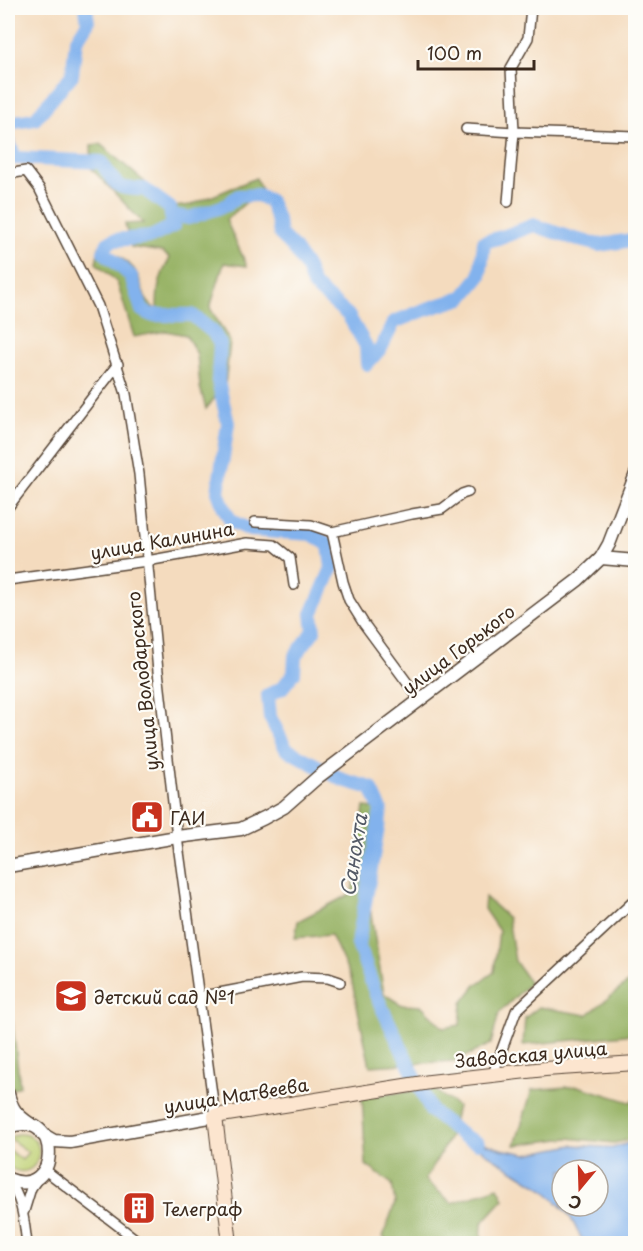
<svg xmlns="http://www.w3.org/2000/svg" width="643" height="1251" font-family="'Playpen Sans',sans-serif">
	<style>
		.green { fill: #c0d174; stroke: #7e7e49; stroke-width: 1.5 }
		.forest { fill: #98b366; stroke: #6a6e42; stroke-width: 1.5 }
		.water { fill: #82b2ed; stroke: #5e6e86; stroke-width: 1.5; fill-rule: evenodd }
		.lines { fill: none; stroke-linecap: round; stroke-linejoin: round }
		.river { stroke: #82b2ed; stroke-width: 14 }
		.minor-casing { stroke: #574536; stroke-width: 12 }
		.tertiary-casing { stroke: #574536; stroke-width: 15 }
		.secondary-casing { stroke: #574536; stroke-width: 16 }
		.minor { stroke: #fff; stroke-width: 9 }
		.tertiary { stroke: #fff; stroke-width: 12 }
		.secondary { stroke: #fce5cf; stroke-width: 14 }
		.labels { text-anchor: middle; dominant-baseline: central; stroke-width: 4.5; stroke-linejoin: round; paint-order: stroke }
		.street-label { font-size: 18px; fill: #3b2a1e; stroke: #fdfcf7 }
		.poi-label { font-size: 18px; fill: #3b2a1e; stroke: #fdfcf7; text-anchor: start }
		.water-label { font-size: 20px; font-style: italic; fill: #545a66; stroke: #fdfcf7 }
	</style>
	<rect width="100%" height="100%" fill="#fdfcf7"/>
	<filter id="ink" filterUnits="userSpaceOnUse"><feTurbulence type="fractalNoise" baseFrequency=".0167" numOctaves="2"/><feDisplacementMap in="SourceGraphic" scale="12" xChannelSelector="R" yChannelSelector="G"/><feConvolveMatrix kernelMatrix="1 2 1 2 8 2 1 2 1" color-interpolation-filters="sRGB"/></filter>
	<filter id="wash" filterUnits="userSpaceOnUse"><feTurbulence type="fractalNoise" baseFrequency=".008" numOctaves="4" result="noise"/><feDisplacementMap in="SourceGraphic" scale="24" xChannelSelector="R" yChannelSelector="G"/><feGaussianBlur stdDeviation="1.35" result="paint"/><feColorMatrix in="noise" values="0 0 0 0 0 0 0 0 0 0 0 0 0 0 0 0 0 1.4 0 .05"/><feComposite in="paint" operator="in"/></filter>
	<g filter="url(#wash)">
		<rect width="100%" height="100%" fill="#f4dbbe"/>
		<path class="green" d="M17,1134C55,1132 38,1189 8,1166V1149L22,1160L28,1152L9,1138Z"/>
		<g class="forest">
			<path d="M100,144L174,207L191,205L256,178L261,189L226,220L247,266L224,263L210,308L230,342L225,385L206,409L200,387L197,354L186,335L166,331L134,337L117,282L96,263L99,247C111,251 130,262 136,272C145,288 140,299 157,310C157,287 159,278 170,258L162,252L131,247L125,224L143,223L92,169L91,145Z"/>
			<path d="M364,807L385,809L369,902L384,994L402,1005L422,1006L443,1028L460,1025L462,1003L476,985L494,972L499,931L484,909L485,897L508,918L515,961L530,983L499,1013L491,1044L456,1061L370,1066L351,978L331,935L295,938L298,921L352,893Z"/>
			<path d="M635,977V1034L523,1045L525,1018L539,1007L587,1015Z"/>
			<path d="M8,1015L12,1019L20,1086L11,1090L8,1057Z"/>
			<path d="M578,1086L630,1102L635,1098V1139L614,1143L568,1138L515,1145L532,1090Z"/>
			<path d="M433,1089L457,1106L450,1137L425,1180L452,1203L498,1187L504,1199L482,1223L481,1243H389L383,1237L395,1203L392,1184L366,1165L362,1097Z"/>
		</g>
		<path class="water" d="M463,1136L501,1149L527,1154L573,1145L613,1148L635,1141V1243H584L569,1215L546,1191L487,1154ZM562,1170H598V1206H562Z"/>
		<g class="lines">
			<g class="river">
				<path d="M8,123L35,119L72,75L76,41L88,22L86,8"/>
				<path d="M8,140L15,158L101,162C117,185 115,190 144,189L170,208L173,226L151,237L114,240L108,243L104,252L131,276L142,310L151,315H192L213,332L220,344L218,381L228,423L218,492L224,508L231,521L250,530L312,534L329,545L332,568L312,614L314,631L295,656L294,673L282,688L268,695L270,717L286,749L343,780L371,788L381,810L358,944L376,995L431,1111L463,1136L478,1143"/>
				<path d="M171,215L189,218L227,205L238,196L258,195L270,201L278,222L280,234L293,247L307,268L313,285L348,315L366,346L367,364L381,348L394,322L427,309L462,298L480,276L484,242L505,236L534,225L571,238L599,245L632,240L636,242"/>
			</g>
		</g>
	</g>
	<g filter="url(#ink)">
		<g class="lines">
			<defs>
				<g id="minor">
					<path d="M466,129L514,132L636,136"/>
					<path d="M8,174L26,171L39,188L98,306L126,394L139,474L158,671L177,837L215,1116"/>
					<path d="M508,202L514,132L511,68L528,38L531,8"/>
					<path d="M8,507L118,364"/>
					<path d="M255,522L311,525L332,532L412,514L442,509L462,494L468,492"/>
					<path d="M332,532L343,582L349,600L364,624L420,700"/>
					<path d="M8,580L147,561L247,543L274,545L290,558L294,585"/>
					<path d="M198,997L302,977L328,978L340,982"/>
					<path d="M493,1074L516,1011L636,899"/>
					<path d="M45,1170L142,1244"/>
					<path d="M8,1180C23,1199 24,1221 27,1244"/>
					<path d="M24,1211L31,1188L38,1178"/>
				</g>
				<g id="tertiary">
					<path d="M601,558L636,561"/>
					<path d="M8,866L177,837L241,829L264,818L284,807L318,777L578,580L601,558L609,544L636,474"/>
					<path d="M8,1094C12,1110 17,1115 30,1124"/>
					<path d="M8,1127C64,1106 61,1201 8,1179"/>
					<path d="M42,1134L54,1141L70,1142L215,1116"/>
				</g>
				<path id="secondary" d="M230,1244L215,1116L430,1082L545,1069L636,1063"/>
			</defs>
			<use href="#minor" class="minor-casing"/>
			<use href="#tertiary" class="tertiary-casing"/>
			<use href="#secondary" class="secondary-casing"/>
			<use href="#minor" class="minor"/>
			<use href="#tertiary" class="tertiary"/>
			<use href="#secondary" class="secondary"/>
		</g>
	</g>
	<defs>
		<symbol id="civic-square" viewBox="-11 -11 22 22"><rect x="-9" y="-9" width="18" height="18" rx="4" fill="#c8321e" stroke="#fdfcf7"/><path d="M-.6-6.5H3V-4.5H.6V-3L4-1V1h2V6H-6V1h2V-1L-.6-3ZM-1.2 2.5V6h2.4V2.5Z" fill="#fff"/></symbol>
		<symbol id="school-square" viewBox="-11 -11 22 22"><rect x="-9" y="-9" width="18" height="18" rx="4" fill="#c8321e" stroke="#fdfcf7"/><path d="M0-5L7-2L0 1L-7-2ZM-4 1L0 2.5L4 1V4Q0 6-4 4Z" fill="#fff"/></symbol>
		<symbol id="building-square" viewBox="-11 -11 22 22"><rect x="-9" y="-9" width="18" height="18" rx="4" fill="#c8321e" stroke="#fdfcf7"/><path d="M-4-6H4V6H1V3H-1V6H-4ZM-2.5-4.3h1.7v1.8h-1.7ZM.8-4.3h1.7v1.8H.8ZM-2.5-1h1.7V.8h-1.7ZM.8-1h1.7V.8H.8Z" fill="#fff"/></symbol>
	</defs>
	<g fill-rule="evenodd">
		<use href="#civic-square" x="128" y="798" width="38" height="38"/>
		<use href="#school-square" x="52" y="977" width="38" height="38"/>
		<use href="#building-square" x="120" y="1189" width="38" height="38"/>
	</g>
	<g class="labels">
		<g class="street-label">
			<text transform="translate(162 540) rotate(-10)">улица Калинина</text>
			<text transform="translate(458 649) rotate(-37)">улица Горького</text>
			<text transform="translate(142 681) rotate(-96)">улица Володарского</text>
			<text transform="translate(531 1054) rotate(-5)">Заводская улица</text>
			<text transform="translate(236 1095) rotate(-9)">улица Матвеева</text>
		</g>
		<g class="poi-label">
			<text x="170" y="817">ГАИ</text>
			<text x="94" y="996">детский сад №1</text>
			<text x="162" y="1208">Телеграф</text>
		</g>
		<g class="water-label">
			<text transform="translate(353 855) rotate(-81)">Санохта</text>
		</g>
	</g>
	<rect width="643" height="1251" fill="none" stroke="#fdfcf7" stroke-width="30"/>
	<g transform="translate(580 1188) rotate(199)"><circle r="28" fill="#fdfcf7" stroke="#afa8a0" stroke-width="1.5"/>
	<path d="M0-4.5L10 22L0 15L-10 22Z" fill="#c8321e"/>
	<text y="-9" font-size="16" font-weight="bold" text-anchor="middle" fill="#3b2a1e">С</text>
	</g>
	<path d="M418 60v9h116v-9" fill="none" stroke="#3b2a1e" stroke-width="3"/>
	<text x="427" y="60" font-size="18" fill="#3b2a1e" stroke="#fdfcf7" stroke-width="4.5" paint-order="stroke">100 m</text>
</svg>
